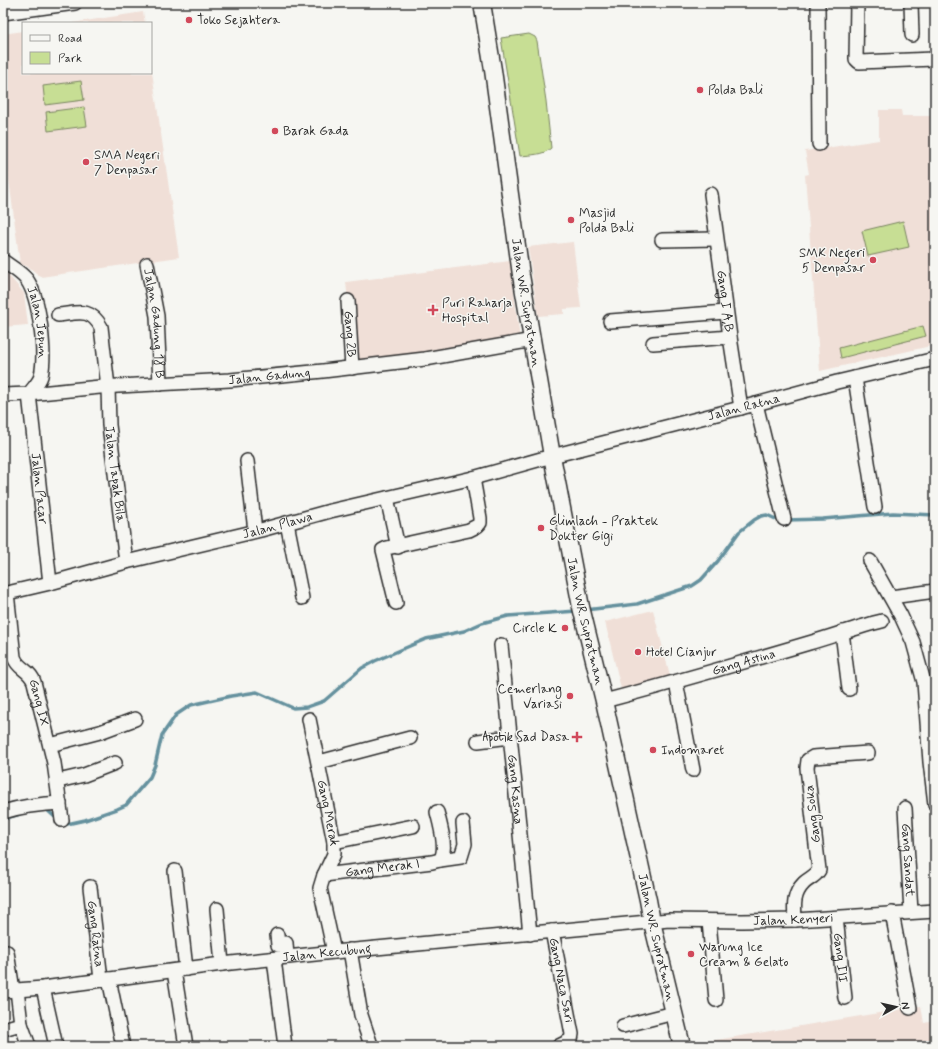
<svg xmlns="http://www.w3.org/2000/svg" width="938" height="1049" font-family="Mynerve,sans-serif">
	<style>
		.built { fill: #f0dfd7 }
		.green { fill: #c7de94; stroke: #798460 }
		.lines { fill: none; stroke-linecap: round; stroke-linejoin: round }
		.stream { stroke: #65919e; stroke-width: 3.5 }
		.minor-casing { stroke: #2b2b2b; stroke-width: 16 }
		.major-casing { stroke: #2b2b2b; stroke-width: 19 }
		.minor { stroke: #f6f6f2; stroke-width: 13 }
		.major { stroke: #f6f6f2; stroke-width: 16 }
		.poi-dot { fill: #d1495b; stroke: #f6f6f2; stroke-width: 1.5 }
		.labels { text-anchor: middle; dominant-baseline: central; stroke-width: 3; stroke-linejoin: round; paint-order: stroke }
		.poi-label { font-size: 13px; fill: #2b2b2b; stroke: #f6f6f2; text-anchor: start }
		.street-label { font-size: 13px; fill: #2b2b2b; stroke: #f6f6f2 }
	</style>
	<rect width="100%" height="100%" fill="#f6f6f2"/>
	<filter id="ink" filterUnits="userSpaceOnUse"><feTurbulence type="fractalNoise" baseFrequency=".025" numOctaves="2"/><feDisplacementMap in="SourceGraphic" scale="8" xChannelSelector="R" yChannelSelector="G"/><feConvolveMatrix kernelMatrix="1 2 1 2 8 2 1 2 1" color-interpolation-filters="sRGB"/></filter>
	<g filter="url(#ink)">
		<g class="built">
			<path d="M143,12L145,23H72Z"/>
			<path d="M23,31V73H151V65L179,257L41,277L29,267L20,264L3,133V34Z"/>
			<path d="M879,110H901L902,116H935V345L820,371L805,175L809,174L805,151L879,140Z"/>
			<path d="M573,242L581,308L564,309V314L538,316L528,247Z"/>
			<path d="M510,261L520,339L354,361L346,282Z"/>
			<path d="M3,269L24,293L28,325L3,327Z"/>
			<path d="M653,610L671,679L622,693L605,622Z"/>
			<path d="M921,1006L924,1023L935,1021V1046H699L698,1043Z"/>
		</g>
		<g class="green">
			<path d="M529,34L535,37L537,41L546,101L551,148C544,155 530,155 520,156L501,38Z"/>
			<path d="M81,81L84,100L45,105L43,86Z"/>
			<path d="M84,107L87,126L48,131L46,112Z"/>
			<path d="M903,221L909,247L868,256L862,231Z"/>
			<path d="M923,326L926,336L841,358L839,348Z"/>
		</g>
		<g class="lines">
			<g class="stream">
				<path d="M786,520L823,519L893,513L935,515"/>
				<path d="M585,610L637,604L692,586L701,580L718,561L739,532L754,520L761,516L767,515L780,521"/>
				<path d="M44,809H46L57,819"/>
				<path d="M3,819L20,814"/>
				<path d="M63,822L67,824L85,820L117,809L126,805L150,777L155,765L162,735L176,715L191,705L231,696L257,692L293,708L307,707L324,701L362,668L375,661L426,639L464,631L482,623L508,616L577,611"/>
			</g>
			<defs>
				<g id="minor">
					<path d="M818,3L819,144"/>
					<path d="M857,3L856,59L859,62L934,59"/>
					<path d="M911,3L912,35"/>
					<path d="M3,13L75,3"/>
					<path id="s1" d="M711,194L730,337L741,408"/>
					<path d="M662,240L716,239"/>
					<path id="s2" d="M3,261C11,267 21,272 27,280C40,299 46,353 41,376C39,383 33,388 29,394"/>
					<path id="s3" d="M147,264L157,316L160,384"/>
					<path id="s4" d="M348,301L352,368"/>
					<path id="s5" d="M58,315C78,313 90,307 101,327L108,387L109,425L126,562"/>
					<path d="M610,321L726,312"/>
					<path d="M653,343L730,337"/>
					<path d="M855,378L875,507"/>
					<path id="s6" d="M29,394L50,583"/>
					<path id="s7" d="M3,395L29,394L100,387L230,380L323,371L425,359L533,340"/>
					<path d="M756,404L784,519"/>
					<path d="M247,461L255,531"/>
					<path d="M387,498L398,547"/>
					<path d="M287,523L302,598"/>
					<path d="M870,561L901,616L913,642L924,682L930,762L935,804"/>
					<path id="s8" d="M7,593L14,657C18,670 30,669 34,682L54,763L62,820"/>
					<path id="s9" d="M3,594L50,583L126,562L261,530L330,511L473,478L552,456L756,404L837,382L935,359"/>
					<path d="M891,597L935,591"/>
					<path d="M396,603L383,550L387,548L469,530L477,526L480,523V518L473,478"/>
					<path d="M842,632L849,689"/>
					<path id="s10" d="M501,645L530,934"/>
					<path d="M676,682L693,770"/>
					<path id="s11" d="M604,701C673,683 741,663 809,643C834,636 857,627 882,621"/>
					<path id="s12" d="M309,719L334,842V854L324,875L320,888L334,952"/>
					<path d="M478,741L510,737"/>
					<path d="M50,745L100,732L135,719"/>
					<path d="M319,762L410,738"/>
					<path d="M58,781L84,775L115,763"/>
					<path id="s13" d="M905,808L911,912"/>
					<path d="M3,812C22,806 40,804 60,803"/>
					<path d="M437,812C440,824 448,850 440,860"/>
					<path d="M334,842L413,826"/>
					<path d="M175,871L186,969"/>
					<path id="s14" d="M324,875L432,862L440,860L461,857L465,844L463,823"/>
					<path id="s15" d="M90,887L101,979"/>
					<path d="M217,909L222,964"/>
					<path d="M892,913L910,1008"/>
					<path id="s16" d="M836,918L845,998"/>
					<path d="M795,920C794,905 793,894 804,883C809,878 815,877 819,870L807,768L808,760L813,757L868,753"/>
					<path d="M709,921L716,1000"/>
					<path id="s17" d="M552,931L572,1034L571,1040L559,1046"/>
					<path d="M277,935L278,945L286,943L287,957"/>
					<path d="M350,950L361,1015L371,1045"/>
					<path d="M7,952L13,990"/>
					<path d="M274,959L285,1046"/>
					<path d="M174,971L186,1046"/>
					<path d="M109,979L123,1046"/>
					<path d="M43,988L56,1046"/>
					<path d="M17,990L21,1024"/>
					<path id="s18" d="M3,991L43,988L222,964L334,952L669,920L742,921L795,920L935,911"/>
					<path d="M623,1026L674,1013"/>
					<path d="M3,1029L21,1024L29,1046"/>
				</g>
				<g id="major">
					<path id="s19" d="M482,3L493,70L521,275L552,456L581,607L604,701L648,900L652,922L682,1046"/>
				</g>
			</defs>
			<use href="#minor" class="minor-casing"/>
			<use href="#major" class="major-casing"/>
			<use href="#minor" class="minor"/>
			<use href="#major" class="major"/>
		</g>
	</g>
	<g class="poi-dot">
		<circle cx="189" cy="20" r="4"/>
		<circle cx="700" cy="90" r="4"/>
		<circle cx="275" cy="131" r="4"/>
		<circle cx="86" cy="162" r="4"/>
		<circle cx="571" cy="220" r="4"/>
		<circle cx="873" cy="260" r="4"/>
		<path d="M431 304h4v4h4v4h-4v4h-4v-4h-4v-4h4z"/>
		<circle cx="541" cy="528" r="4"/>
		<circle cx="565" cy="628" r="4"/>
		<circle cx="638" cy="652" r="4"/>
		<circle cx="570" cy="696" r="4"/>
		<path d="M575 731h4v4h4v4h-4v4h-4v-4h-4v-4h4z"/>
		<circle cx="653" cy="750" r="4"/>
		<circle cx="691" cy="954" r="4"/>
	</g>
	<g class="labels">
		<g class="poi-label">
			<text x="197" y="20">Toko Sejahtera</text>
			<text x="708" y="90">Polda Bali</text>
			<text x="283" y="131">Barak Gada</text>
			<text x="94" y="155">SMA Negeri<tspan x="94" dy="15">7 Denpasar</tspan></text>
			<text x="579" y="213">Masjid<tspan x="579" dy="15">Polda Bali</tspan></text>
			<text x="865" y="253" text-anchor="end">SMK Negeri<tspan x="865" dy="15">5 Denpasar</tspan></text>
			<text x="442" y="303">Puri Raharja<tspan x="442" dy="15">Hospital</tspan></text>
			<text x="549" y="521">Glimlach - Praktek<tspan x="549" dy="15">Dokter Gigi</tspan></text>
			<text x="557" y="628" text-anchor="end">Circle K</text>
			<text x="646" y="652">Hotel Cianjur</text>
			<text x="562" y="689" text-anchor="end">Cemerlang<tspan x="562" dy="15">Variasi</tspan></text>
			<text x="569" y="737" text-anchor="end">Apotik Sad Dasa</text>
			<text x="661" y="750">Indomaret</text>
			<text x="699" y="947">Warung Ice<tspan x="699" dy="15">Cream &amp; Gelato</tspan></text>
		</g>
		<g class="street-label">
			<text stroke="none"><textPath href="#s1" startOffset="108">Gang I A,B</textPath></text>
			<text stroke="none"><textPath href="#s19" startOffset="303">Jalan WR. Supratman</textPath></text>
			<text stroke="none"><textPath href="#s2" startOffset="75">Jalan Jepun</textPath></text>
			<text stroke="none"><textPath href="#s3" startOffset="60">Jalan Gadung 18 B</textPath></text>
			<text stroke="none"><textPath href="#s4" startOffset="33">Gang 2B</textPath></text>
			<text stroke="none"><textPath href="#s7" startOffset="267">Jalan Gadung</textPath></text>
			<text stroke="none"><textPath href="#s9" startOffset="764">Jalan Ratna</textPath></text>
			<text stroke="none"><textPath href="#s5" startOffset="197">Jalan Tapak Bila</textPath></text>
			<text stroke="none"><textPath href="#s6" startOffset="95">Jalan Pacar</textPath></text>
			<text stroke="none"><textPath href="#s9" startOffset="283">Jalan Plawa</textPath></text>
			<text stroke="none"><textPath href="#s19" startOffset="627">Jalan WR. Supratman</textPath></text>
			<text stroke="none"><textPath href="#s11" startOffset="145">Gang Astina</textPath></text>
			<text stroke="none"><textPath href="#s8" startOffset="118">Gang IX</textPath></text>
			<text stroke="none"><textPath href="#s10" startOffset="145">Gang Kasna</textPath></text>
			<text stroke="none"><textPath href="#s12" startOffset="96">Gang Merak</textPath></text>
			<text transform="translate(813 814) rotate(-97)">Gang Soka</text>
			<text stroke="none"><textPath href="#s13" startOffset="52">Gang Sandat</textPath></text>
			<text stroke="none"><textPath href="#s14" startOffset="59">Gang Merak I</textPath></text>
			<text stroke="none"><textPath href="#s18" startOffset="794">Jalan Kenyeri</textPath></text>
			<text stroke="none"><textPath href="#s15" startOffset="47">Gang Ratna</textPath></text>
			<text stroke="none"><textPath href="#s19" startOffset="951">Jalan WR. Supratman</textPath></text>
			<text stroke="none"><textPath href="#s18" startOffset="326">Jalan Kecubung</textPath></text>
			<text stroke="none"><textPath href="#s16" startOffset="40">Gang III</textPath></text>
			<text stroke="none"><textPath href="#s17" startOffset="50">Gang Naca Sari</textPath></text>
		</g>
	</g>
	<rect width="938" height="1049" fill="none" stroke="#f6f6f2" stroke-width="16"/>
	<rect x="8" y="8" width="922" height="1033" fill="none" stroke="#2b2b2b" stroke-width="1.5" filter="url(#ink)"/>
	<rect x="22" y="22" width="130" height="52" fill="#f6f6f2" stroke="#a5a5a2"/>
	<rect x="30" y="35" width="20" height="6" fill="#f6f6f2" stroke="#a5a5a2"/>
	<text x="58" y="42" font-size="12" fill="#2b2b2b">Road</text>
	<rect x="30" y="52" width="20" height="12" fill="#c7de94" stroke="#a5a5a2"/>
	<text x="58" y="62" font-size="12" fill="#2b2b2b">Park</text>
	<g transform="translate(896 1007) rotate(82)" stroke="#f6f6f2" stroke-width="3" paint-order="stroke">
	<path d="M0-3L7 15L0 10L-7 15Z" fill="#2b2b2b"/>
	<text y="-6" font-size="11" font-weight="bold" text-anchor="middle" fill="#2b2b2b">N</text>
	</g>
</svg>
